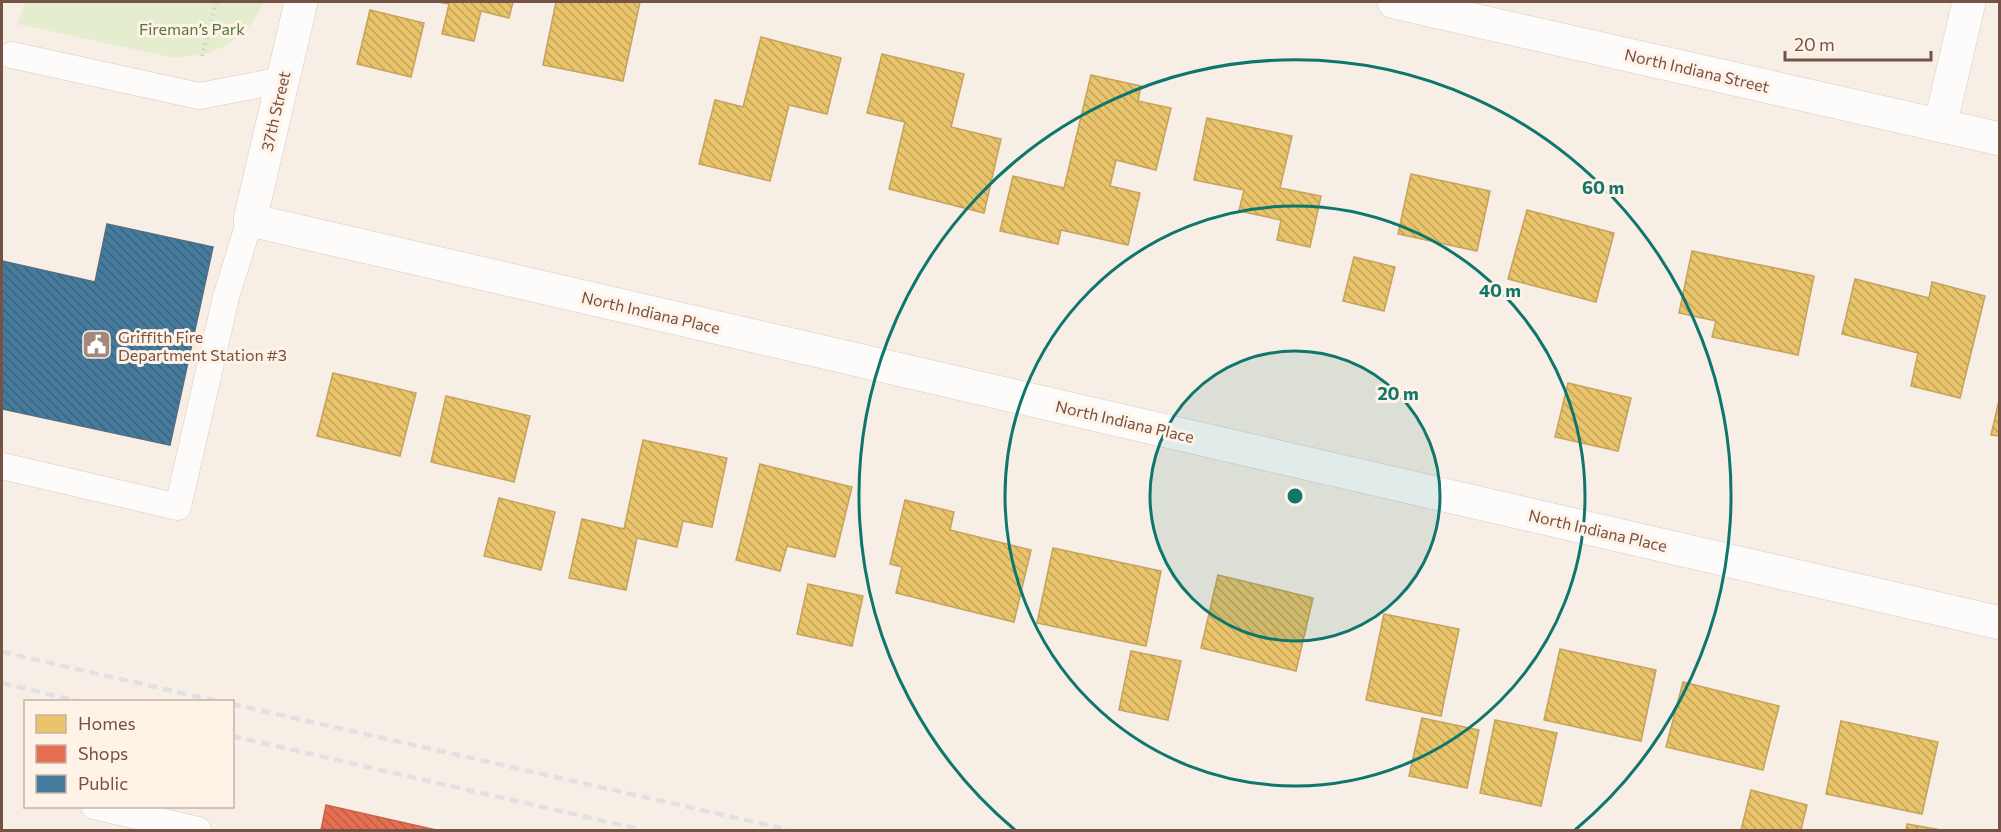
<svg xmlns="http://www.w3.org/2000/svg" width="2001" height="832" font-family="Commissioner,sans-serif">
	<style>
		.green { fill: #e4edce }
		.homes { fill: url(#homes-back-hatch); stroke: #c6a25f; stroke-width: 1.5 }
		.shops { fill: url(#shops-back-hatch); stroke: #c5664d; stroke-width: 1.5 }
		.public { fill: url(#public-back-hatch); stroke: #546e83; stroke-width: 1.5 }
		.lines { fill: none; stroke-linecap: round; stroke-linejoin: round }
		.lane-casing { stroke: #d8cbc4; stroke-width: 27 }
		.street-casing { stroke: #d8cbc4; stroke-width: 34 }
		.path { stroke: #d7ccc8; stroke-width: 4; stroke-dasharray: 1.5 4.5; stroke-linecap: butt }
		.lane { stroke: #fefcfb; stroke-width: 26 }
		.street { stroke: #fefcfb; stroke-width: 33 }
		.rail { stroke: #e3e0e3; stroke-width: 4.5; stroke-dasharray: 9 6; stroke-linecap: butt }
		.ring { fill: none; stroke: #0f766e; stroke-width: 3 }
		.labels { text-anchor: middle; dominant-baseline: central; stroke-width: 6; stroke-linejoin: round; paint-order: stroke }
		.park-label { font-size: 16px; fill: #52773a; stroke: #fff2e6 }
		.street-label { font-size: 16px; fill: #765145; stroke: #fff2e6 }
		.poi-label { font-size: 16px; fill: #765145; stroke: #fff2e6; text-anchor: start }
		.centre { fill: #0f766e; stroke: #fff2e6; stroke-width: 3 }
		.ring-label { font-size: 18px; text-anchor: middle; font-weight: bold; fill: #0f766e; stroke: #fff2e6; stroke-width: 6; stroke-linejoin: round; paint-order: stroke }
	</style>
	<defs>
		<pattern id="homes-back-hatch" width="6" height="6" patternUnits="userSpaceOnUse" patternTransform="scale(1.5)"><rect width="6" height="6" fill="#e9c46a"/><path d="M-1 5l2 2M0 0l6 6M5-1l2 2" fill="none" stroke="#c1a259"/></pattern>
		<pattern id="shops-back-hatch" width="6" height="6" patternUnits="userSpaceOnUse" patternTransform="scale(1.5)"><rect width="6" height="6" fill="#e76f51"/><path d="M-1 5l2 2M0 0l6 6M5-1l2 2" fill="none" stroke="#c05e45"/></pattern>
		<pattern id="public-back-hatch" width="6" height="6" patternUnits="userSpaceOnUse" patternTransform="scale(1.5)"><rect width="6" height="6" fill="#457b9d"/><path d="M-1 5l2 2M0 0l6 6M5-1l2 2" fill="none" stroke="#3c627b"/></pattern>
	</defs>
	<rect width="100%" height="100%" fill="#f7eee5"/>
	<path class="green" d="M25,2H264C246,42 213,58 170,57L18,24Z"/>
	<g class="homes">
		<path d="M438,2H513L509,18L481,11L474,41L442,34L449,4Z"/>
		<path d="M556,2H640L623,81L543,65Z"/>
		<path d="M370,10L424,23L411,77L357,64Z"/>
		<path d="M761,37L841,58L827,114L789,105L770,181L699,164L715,100L743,107Z"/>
		<path d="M882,54L964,74L951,127L1001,139L984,213L889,189L905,122L867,113Z"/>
		<path d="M1091,75L1141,86L1138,101L1171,108L1156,170L1116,160L1110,186L1140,193L1128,245L1061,230L1058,244L1000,231L1013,176L1064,188Z"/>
		<path d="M1207,118L1292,136L1280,188L1321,196L1310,247L1277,240L1281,220L1239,211L1244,190L1194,180Z"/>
		<path d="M1411,174L1490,191L1477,251L1398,234Z"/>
		<path d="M1527,210L1614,233L1596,302L1508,279Z"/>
		<path d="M1692,251L1814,276L1798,355L1712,337L1716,321L1679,313Z"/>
		<path d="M1354,257L1395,267L1384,311L1343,301Z"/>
		<path d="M1855,279L1929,298L1932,282L1985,296L1960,398L1911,386L1918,353L1842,334Z"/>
		<path d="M333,373L416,393L400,456L317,436Z"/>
		<path d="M1568,383L1631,398L1618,451L1555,437Z"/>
		<path d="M446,396L530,416L514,482L431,462Z"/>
		<path d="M2000,396V436L1991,435Z"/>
		<path d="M643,440L727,458L712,527L683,521L677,547L637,538L626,590L569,578L582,519L624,529Z"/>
		<path d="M760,464L852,487L835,557L787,546L780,571L736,560Z"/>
		<path d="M499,498L555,512L541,570L484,556Z"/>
		<path d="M905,500L954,512L950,530L1031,550L1014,622L896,593L902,567L890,564Z"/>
		<path d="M1053,548L1161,571L1146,646L1037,623Z"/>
		<path d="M1218,575L1313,598L1296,671L1201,648Z"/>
		<path d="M808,584L863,596L852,646L797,634Z"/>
		<path d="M1384,614L1459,629L1441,716L1366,700Z"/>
		<path d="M1560,649L1656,670L1641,741L1544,720Z"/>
		<path d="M1131,651L1181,661L1168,720L1119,710Z"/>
		<path d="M1683,682L1779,706L1763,770L1666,747Z"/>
		<path d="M1422,718L1479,730L1467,788L1409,776Z"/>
		<path d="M1495,720L1557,733L1541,806L1480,793Z"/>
		<path d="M1841,721L1938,742L1922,814L1826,794Z"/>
		<path d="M1751,790L1807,805L1801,830H1741Z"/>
		<path d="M1907,824L1941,830H1906Z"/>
	</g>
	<path class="shops" d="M326,805L436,830H321Z"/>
	<path class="public" d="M107,224L213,247L170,445L2,409V261L95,282Z"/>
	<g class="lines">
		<defs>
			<g id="lane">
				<path d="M12,55L199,96L283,80"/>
				<path d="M2,466L178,507L226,297L250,220"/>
				<path d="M94,806L198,830"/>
			</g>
			<g id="street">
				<path d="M301,2L250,220L2000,623"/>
				<path d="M1394,2L2000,139"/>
				<path d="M1940,126L1969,2"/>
			</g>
		</defs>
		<use href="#lane" class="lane-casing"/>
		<use href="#street" class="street-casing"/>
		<path class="path" d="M202,56L216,2"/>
		<use href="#lane" class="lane"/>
		<use href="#street" class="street"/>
		<g class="rail">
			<path d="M2,652L221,702"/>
			<path d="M2,683L81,702"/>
			<path d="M232,704L790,830"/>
			<path d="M232,736L643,830"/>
		</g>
	</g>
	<circle cx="1295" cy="496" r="145" fill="#0f766e" fill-opacity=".12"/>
	<g class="ring">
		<circle cx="1295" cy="496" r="145"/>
		<circle cx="1295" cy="496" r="290"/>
		<path d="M1015 830A436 436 0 1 1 1575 830"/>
	</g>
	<defs>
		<symbol id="civic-square" viewBox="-11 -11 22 22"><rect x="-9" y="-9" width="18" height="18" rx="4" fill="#a3887d" stroke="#fff2e6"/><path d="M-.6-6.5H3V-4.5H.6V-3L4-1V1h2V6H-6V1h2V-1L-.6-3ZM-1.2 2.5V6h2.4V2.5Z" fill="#fff"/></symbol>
	</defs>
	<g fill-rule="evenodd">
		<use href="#civic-square" x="80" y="328" width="33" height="33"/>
	</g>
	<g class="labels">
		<g class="park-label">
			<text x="192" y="28">Fireman’s Park</text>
		</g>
		<g class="street-label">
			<text transform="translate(1697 70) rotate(13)">North Indiana Street</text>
			<text transform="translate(275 111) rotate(-77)">37th Street</text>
			<text transform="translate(651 312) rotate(13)">North Indiana Place</text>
			<text transform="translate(1125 421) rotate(13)">North Indiana Place</text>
			<text transform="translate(1598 530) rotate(13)">North Indiana Place</text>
		</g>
		<g class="poi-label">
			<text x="118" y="336">Griffith Fire<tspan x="118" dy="18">Department Station #3</tspan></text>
		</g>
	</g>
	<circle cx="1295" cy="496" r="9" class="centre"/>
	<g class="ring-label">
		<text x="1603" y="194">60 m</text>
		<text x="1500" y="297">40 m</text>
		<text x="1398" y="400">20 m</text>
	</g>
	<rect width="2001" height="832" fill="none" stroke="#765145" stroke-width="6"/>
	<rect x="24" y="700" width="210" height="108" fill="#fff2e6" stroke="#c8b2a6" stroke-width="1.5"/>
	<rect x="36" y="715" width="30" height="18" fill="#e9c46a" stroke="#c8b2a6" stroke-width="1.5"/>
	<text x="78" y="730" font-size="18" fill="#765145">Homes</text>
	<rect x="36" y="745" width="30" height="18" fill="#e76f51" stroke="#c8b2a6" stroke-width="1.5"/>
	<text x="78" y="760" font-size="18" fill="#765145">Shops</text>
	<rect x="36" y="775" width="30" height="18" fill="#457b9d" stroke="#c8b2a6" stroke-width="1.5"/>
	<text x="78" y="790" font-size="18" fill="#765145">Public</text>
	<path d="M1785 51v9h146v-9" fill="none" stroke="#765145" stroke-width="3"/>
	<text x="1794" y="51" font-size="18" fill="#765145" stroke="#fff2e6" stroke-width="4.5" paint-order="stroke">20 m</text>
</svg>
